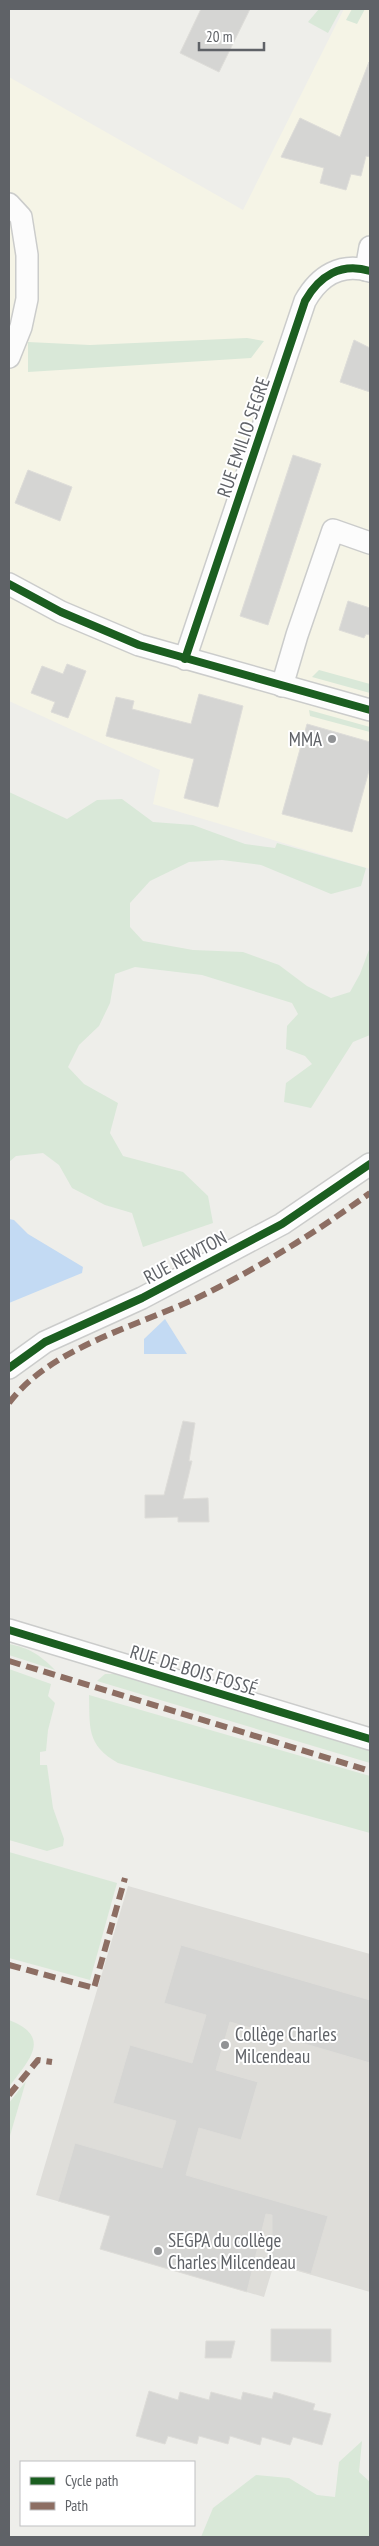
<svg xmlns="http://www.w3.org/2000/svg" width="379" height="2546" font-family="'PT Sans Narrow',sans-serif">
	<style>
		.commercial { fill: #f5f4e6 }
		.education { fill: #deddd9 }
		.green { fill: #d9e8d8 }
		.water { fill: #c3daf3 }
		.building { fill: #d5d5d3; stroke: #deddd9 }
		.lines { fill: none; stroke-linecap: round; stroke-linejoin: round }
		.minor-casing { stroke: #cbcccb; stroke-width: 24 }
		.minor { stroke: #fcfcfc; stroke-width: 21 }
		.quiet { stroke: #8d6e63; stroke-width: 6; stroke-dasharray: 12 6; stroke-linecap: butt }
		.cycleway-casing { stroke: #fff; stroke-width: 11 }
		.cycleway { stroke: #1b5e20; stroke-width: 8 }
		.poi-dot { fill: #919395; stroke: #fff; stroke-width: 2 }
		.labels { text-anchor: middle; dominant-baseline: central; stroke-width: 4; stroke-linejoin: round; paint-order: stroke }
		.street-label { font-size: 19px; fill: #5f6267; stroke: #fff }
		.poi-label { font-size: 19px; fill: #5f6267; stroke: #fff; text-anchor: start }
	</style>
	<rect width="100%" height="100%" fill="#eeeeea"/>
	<path class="commercial" d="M344,9H370V869L153,804L160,770L9,701V77L243,210Z"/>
	<path class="education" d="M128,1886L370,1954V2292L274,2264L264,2297L100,2249L110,2216L36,2195Z"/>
	<g class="green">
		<path d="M319,9H341L328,33L308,22Z"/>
		<path d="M352,9H365L357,24L346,20Z"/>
		<path d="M247,338L264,341L251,358L28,372V342L90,345Z"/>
		<path d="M319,670L370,684V693L312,677Z"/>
		<path d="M309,710L370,727V732L310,716Z"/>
		<path d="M9,792L67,819L97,800L122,799L153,822L193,825L245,844L275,848L277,843L366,868L361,886L331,894L261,865L222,860L189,862L150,881L130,903V927L143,941L193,950L243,952L279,965L307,986L331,998L350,992L360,974L370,947V1035L353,1042L311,1108L284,1102L286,1083L312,1064L305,1056L286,1049L287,1026L298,1014L292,1003L202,975L135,967L115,974L110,1003L99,1026L79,1045L68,1067L84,1084L118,1103L110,1133L123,1156L183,1172L208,1196L213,1223L143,1247L132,1213L105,1205L72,1188L59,1165L43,1153L16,1156L9,1162Z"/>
		<path d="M9,1644C30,1648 40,1655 55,1670L9,1655Z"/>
		<path d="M9,1669L51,1684L48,1696L55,1703L48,1730L46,1751L40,1752V1765H47L53,1808L64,1839L63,1846L47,1851L9,1840Z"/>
		<path d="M105,1674H116L370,1749V1763L97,1681Z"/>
		<path d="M89,1695L370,1776V1833L118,1763C86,1745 90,1727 89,1695Z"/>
		<path d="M9,1852L117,1883L90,1980L9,1958Z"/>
		<path d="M9,2020C53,2037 29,2060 9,2087Z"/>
		<path d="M26,2081L9,2139V2103Z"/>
		<path d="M362,2441L359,2472L370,2482V2537H201L213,2508L256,2475L289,2478L317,2495L335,2497L339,2462Z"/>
	</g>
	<g class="water">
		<path d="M9,1219L14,1220L28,1234L83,1267L82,1273L9,1303Z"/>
		<path d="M165,1319L187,1354H144V1339Z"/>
	</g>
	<g class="building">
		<path d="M201,9H250L219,72L180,53Z"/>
		<path d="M369,62L370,157L366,156L361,176L351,174L346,190L320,183L324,168L281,157L300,118L340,137Z"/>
		<path d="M354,340L370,348V392L340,382Z"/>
		<path d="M293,455L321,464L268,625L240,616Z"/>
		<path d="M28,470L72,487L60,521L15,503Z"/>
		<path d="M348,601L370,608V635L366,634L364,638L339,630Z"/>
		<path d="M67,664L86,671L68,718L51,712L55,702L31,693L42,666L63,674Z"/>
		<path d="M199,694L243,706L218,807L184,798L194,759L106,736L116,697L134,701L132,709L191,724Z"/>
		<path d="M307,724L370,742V767L352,832L282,814Z"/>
		<path d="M183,1421L195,1423L189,1461H192L183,1499L208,1498L209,1522H178V1517L145,1518V1495H164Z"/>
		<path d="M181,1945L370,2000V2063L230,2022L216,2070L258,2082L241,2140L199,2128L186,2175L328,2216L311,2274L272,2263V2215L266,2214L247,2292L100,2249L110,2216L58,2201L75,2143L162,2168L176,2121L113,2103L130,2045L192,2063L206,2015L164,2003Z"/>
		<path d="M271,2329H331V2362L271,2361Z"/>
		<path d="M206,2341H235L231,2358H205Z"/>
		<path d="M149,2391L178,2400L180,2392L209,2400L211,2392L241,2400L243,2392L272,2399L274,2392L315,2404L313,2410L331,2414L322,2445L293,2437L290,2445L262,2437L260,2445L230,2436L228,2444L199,2436L197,2444L168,2436L165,2444L136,2436Z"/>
	</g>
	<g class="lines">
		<defs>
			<g id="minor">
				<path d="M9,204L21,217L27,255V299L21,327L9,357"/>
				<path d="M366,270L370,247"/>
				<path d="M9,584L61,612L139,645L370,710"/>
				<path d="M185,659L305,301C319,276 341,262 370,271"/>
				<path d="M282,686L297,635L333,530L370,543"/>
				<path d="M9,1368L45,1342L142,1298L282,1224L370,1164"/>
				<path d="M9,1630L370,1739"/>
			</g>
		</defs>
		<use href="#minor" class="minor-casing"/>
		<use href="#minor" class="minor"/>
		<g class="quiet">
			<path d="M9,1403C51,1347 138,1326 199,1297C259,1268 316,1232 370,1193"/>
			<path d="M9,1661L370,1771"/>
			<path d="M9,1965L94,1988L125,1878"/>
			<path d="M9,2095L38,2060L52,2062"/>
		</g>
		<defs>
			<g id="cycleway">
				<path d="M9,584L61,612L139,645L370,710"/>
				<path d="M185,659L305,301C319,276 341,262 370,271"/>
				<path d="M9,1368L45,1342L142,1298L282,1224L370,1164"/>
				<path d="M9,1630L370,1739"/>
			</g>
		</defs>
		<use href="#cycleway" class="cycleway-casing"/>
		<use href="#cycleway" class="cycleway"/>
	</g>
	<g class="poi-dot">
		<circle cx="332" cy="739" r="5"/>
		<circle cx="225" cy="2045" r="5"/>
		<circle cx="158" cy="2251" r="5"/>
	</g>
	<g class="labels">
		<g class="street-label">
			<text transform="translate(243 437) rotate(-71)">RUE EMILIO SEGRE</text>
			<text transform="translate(185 1257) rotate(-28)">RUE NEWTON</text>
			<text transform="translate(194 1670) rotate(17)">RUE DE BOIS FOSSÉ</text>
		</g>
		<g class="poi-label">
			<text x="322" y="739" text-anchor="end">MMA</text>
			<text x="235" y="2034">Collège Charles<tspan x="235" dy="22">Milcendeau</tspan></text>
			<text x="168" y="2240">SEGPA du collège<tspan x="168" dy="22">Charles Milcendeau</tspan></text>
		</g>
	</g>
	<rect width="379" height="2546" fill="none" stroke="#5f6267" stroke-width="20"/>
	<rect x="20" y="2461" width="175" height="65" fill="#ffffff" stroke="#bfc0c2"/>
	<rect x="30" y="2477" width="25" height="8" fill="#1b5e20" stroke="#bfc0c2"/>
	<text x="65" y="2486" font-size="15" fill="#5f6267">Cycle path</text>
	<rect x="30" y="2502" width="25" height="8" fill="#8d6e63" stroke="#bfc0c2"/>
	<text x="65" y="2511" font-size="15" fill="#5f6267">Path</text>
	<path d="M199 42v8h65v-8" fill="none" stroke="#5f6267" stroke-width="2.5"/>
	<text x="206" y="42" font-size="15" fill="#5f6267" stroke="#ffffff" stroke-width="4" paint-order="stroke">20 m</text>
</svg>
